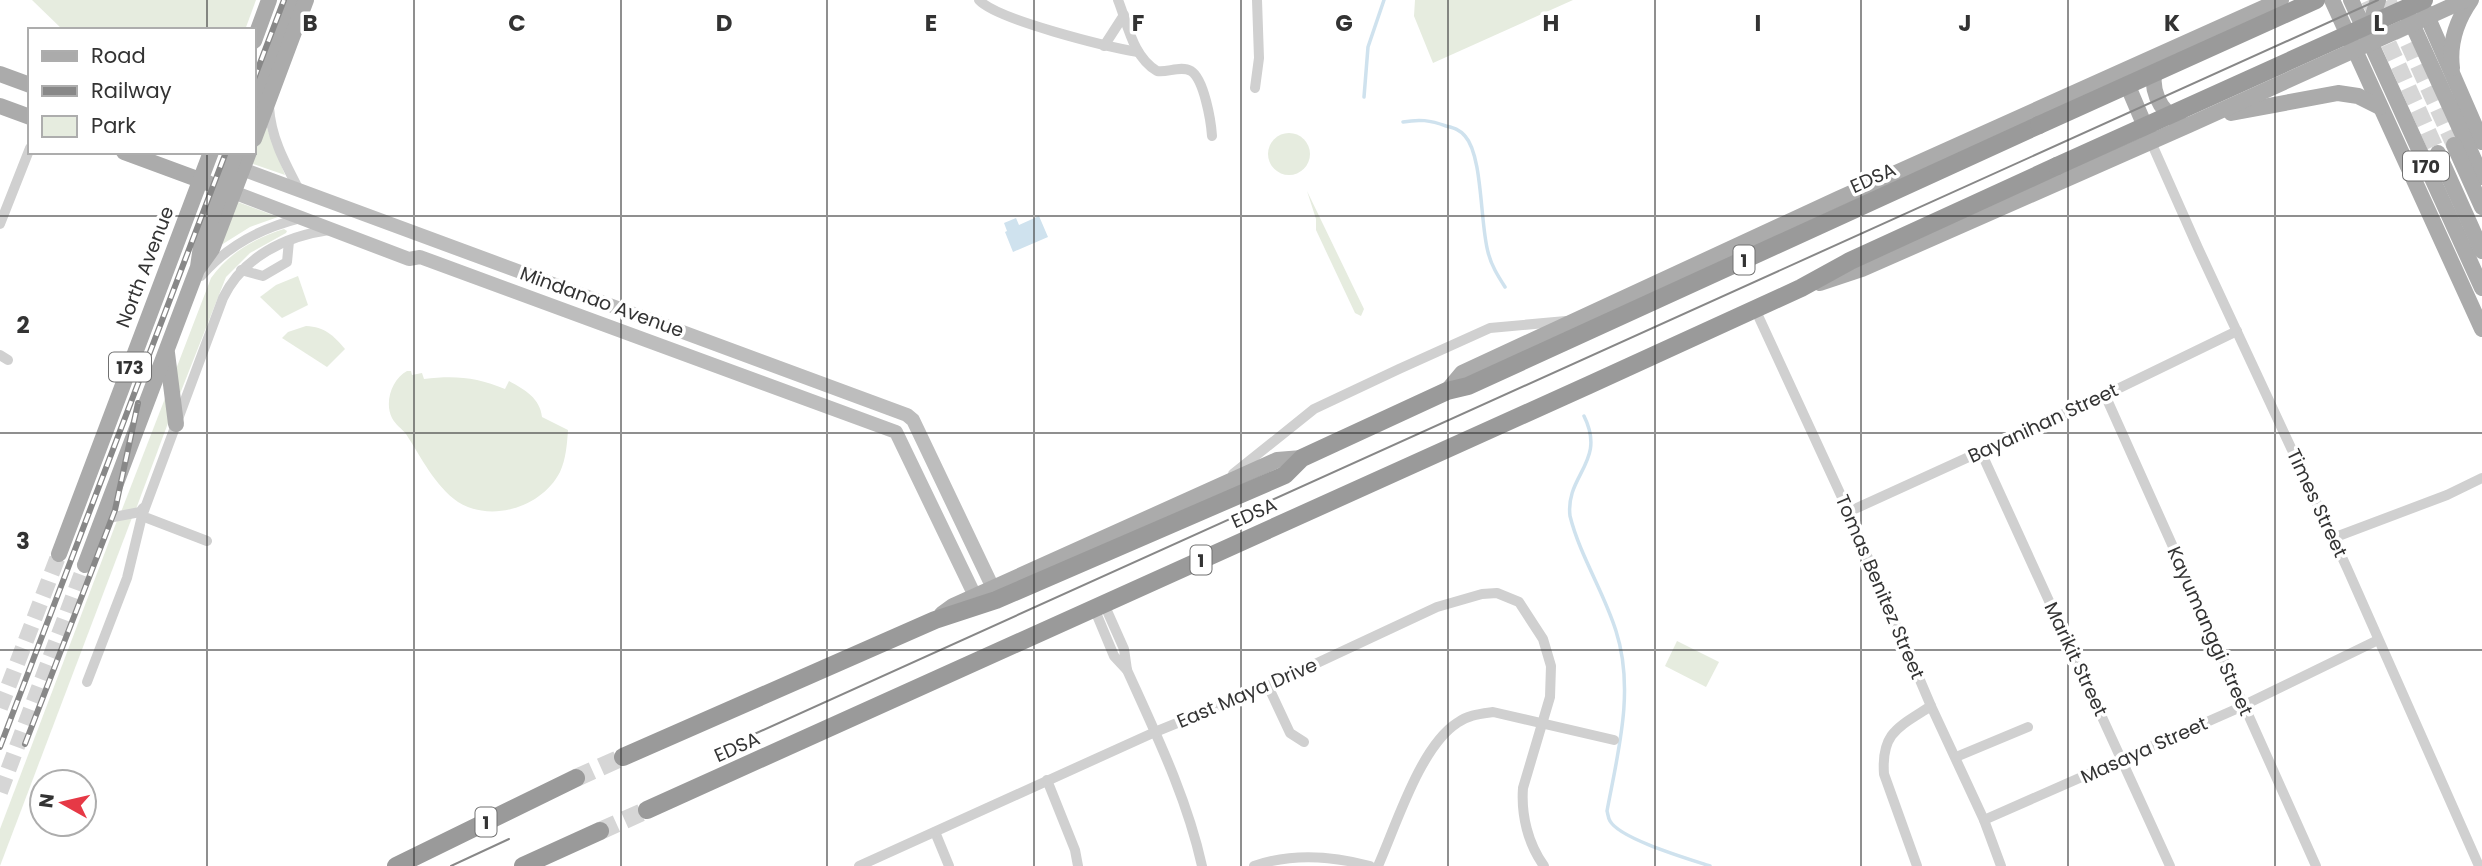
<svg xmlns="http://www.w3.org/2000/svg" width="2482" height="866" font-family="Poppins,sans-serif">
	<style>
		.green { fill: #e6ecdf }
		.water { fill: #cfe2ee }
		.lines { fill: none; stroke-linecap: round; stroke-linejoin: round }
		.stream { stroke: #cfe2ee; stroke-width: 3.5 }
		.primary-tunnel { stroke: #d6d6d6; stroke-width: 16; stroke-dasharray: 16 8; stroke-linecap: butt }
		.highway-tunnel { stroke: #d6d6d6; stroke-width: 18; stroke-dasharray: 18 9; stroke-linecap: butt }
		.street { stroke: #d0d0d0; stroke-width: 10 }
		.secondary { stroke: #bdbdbd; stroke-width: 14 }
		.primary { stroke: #ababab; stroke-width: 16 }
		.highway { stroke: #9a9a9a; stroke-width: 18 }
		.tram { stroke: #888; stroke-width: 2 }
		.rail-casing { stroke: #888; stroke-width: 6 }
		.rail { stroke: #fff; stroke-width: 3.5; stroke-dasharray: 10; stroke-linecap: butt }
		.highway-bridge { stroke: #9a9a9a; stroke-width: 18 }
		.grid { fill: none; stroke: #333; stroke-width: 2; stroke-opacity: 0.55 }
		.labels { text-anchor: middle; dominant-baseline: central; stroke-width: 7; stroke-linejoin: round; paint-order: stroke }
		.shield { fill: #fff; stroke: #707070; stroke-width: 2 }
		.shield-label { font-size: 18px; font-weight: bold; fill: #333 }
		.street-label { font-size: 19px; fill: #333; stroke: #fff }
		.grid-label { font-size: 23px; text-anchor: middle; font-weight: bold; fill: #333; stroke: #fff; stroke-width: 7; stroke-linejoin: round; paint-order: stroke }
	</style>
	<rect width="100%" height="100%" fill="#fff"/>
	<g class="green">
		<path d="M32,0H256L245,30H63Z"/>
		<path d="M1415,0H1573L1433,63L1414,16Z"/>
		<path d="M265,123L285,175L250,163Z"/>
		<circle cx="1289" cy="154" r="21"/>
		<path d="M1307,191L1364,309L1361,316L1355,313L1316,230V219Z"/>
		<path d="M235,201L278,217L250,227L218,247Z"/>
		<path d="M284,229L287,231L286,233L250,253L226,277L176,404L173,377L211,278C229,253 255,238 284,229Z"/>
		<path d="M298,276L308,305L282,318L260,297L276,285Z"/>
		<path d="M306,326C325,327 333,335 345,349L327,367L282,338L288,332Z"/>
		<path d="M407,371H411L412,375L422,373L424,379C454,375 477,377 505,389L509,381C525,390 540,398 542,417L568,430C567,444 566,459 560,472C542,507 492,523 458,502C435,486 421,457 406,434C402,429 395,424 392,418C384,402 392,379 407,371Z"/>
		<path d="M169,388L171,415L136,509L121,512Z"/>
		<path d="M133,515L0,866V829L118,518Z"/>
		<path d="M1677,641L1719,662L1706,687L1665,666Z"/>
	</g>
	<path class="water" d="M1039,216L1048,237L1013,252L1005,232L1007,231L1004,223L1016,218L1019,225Z"/>
	<g class="lines">
		<g class="stream">
			<path d="M1364,97L1368,47L1384,0"/>
			<path d="M1403,122C1419,119 1430,120 1446,126C1454,128 1459,129 1465,136C1483,156 1480,224 1488,252C1491,265 1498,276 1505,287"/>
			<path d="M1584,416C1607,462 1565,475 1570,516C1580,556 1604,592 1616,631C1635,690 1618,752 1607,811C1608,814 1608,818 1610,821C1620,839 1689,859 1710,866"/>
		</g>
		<g class="primary-tunnel">
			<path d="M2369,0L2438,153"/>
			<path d="M2388,0L2454,145"/>
			<path d="M0,708L59,554"/>
			<path d="M0,792L85,565"/>
		</g>
		<g class="highway-tunnel">
			<path d="M576,778L623,757"/>
			<path d="M600,831L647,810"/>
		</g>
		<g class="street">
			<path d="M979,0C997,20 1108,47 1138,52"/>
			<path d="M1118,0C1128,25 1133,57 1157,71C1167,73 1181,65 1191,71C1204,79 1211,121 1212,136"/>
			<path d="M1104,46L1124,15"/>
			<path d="M1255,88L1259,58L1257,0"/>
			<path d="M269,107C271,138 285,163 299,190"/>
			<path d="M2151,142L2198,248L2347,568L2479,866"/>
			<path d="M0,224L30,148"/>
			<path d="M241,270L263,276L287,262L289,241"/>
			<path d="M201,276C228,245 261,228 301,218"/>
			<path d="M1755,309L1845,504L1931,706L1984,820L2001,866"/>
			<path d="M0,355L8,360"/>
			<path d="M2105,395L2316,866"/>
			<path d="M1981,452L2170,866"/>
			<path d="M1233,474L1314,409L1399,369L1490,328L1566,321"/>
			<path d="M1848,512L2105,395L2237,331"/>
			<path d="M103,519L140,512L143,508"/>
			<path d="M2333,538L2447,495L2482,478"/>
			<path d="M207,541L142,516L223,298C243,257 285,236 329,230"/>
			<path d="M1104,604L1124,649L1127,670C1156,734 1187,798 1202,866"/>
			<path d="M1094,608L1114,656L1127,670"/>
			<path d="M87,682L127,578L142,516"/>
			<path d="M1268,686L1290,733L1304,742"/>
			<path d="M1956,757L2028,727"/>
			<path d="M1047,780L1075,850L1078,866"/>
			<path d="M1984,820L2234,710L2378,640"/>
			<path d="M935,832L949,866"/>
			<path d="M859,866L1155,732L1268,686L1437,607L1482,594L1497,593L1519,602L1543,639L1551,666L1550,697L1523,788C1521,815 1528,844 1544,866"/>
			<path d="M1254,866C1291,853 1333,856 1370,866"/>
			<path d="M1378,866C1396,826 1420,747 1457,723C1468,715 1479,714 1493,712L1614,740"/>
			<path d="M1917,866L1884,774C1881,732 1899,727 1931,706"/>
		</g>
		<g class="secondary">
			<path d="M242,169L907,415L913,420L993,588"/>
			<path d="M233,192L409,259L420,257L896,432L975,596"/>
		</g>
		<g class="primary">
			<path d="M2332,0L2482,329"/>
			<path d="M2351,0L2482,288"/>
			<path d="M2424,9L2482,142"/>
			<path d="M2409,17L2482,177"/>
			<path d="M2368,31L2378,0"/>
			<path d="M254,41L269,0"/>
			<path d="M2156,64C2149,88 2158,110 2180,122"/>
			<path d="M2452,68C2449,44 2457,20 2471,0"/>
			<path d="M0,74L30,85"/>
			<path d="M2117,79L2130,91L2150,138"/>
			<path d="M0,106L30,117"/>
			<path d="M254,106L293,0"/>
			<path d="M2231,113L2338,93L2358,96L2380,107"/>
			<path d="M254,139L306,0"/>
			<path d="M2454,145L2482,207"/>
			<path d="M124,152L208,183"/>
			<path d="M2438,153L2482,251"/>
			<path d="M200,266L212,249L249,152"/>
			<path d="M1820,283L1862,269L2189,125L2465,0"/>
			<path d="M167,353L176,424"/>
			<path d="M1447,391L1462,373L1838,199L2281,0"/>
			<path d="M59,554L211,152"/>
			<path d="M85,565L198,267L201,246L236,152"/>
			<path d="M942,614L953,606L1277,460L1302,458"/>
		</g>
		<g class="highway">
			<path d="M623,757L935,620L996,600L1285,475L1302,458L1447,391L1468,386L2039,125"/>
			<path d="M647,810L1589,385L1801,288L1850,261L2057,166"/>
			<path d="M396,866L576,778"/>
			<path d="M523,866L600,831"/>
		</g>
		<g class="tram">
			<path d="M730,745L2378,0"/>
			<path d="M451,866L509,839"/>
		</g>
		<defs>
			<g id="rail">
				<path d="M254,79L284,0"/>
				<path d="M25,744L115,510L138,403"/>
				<path d="M0,747L226,152"/>
			</g>
		</defs>
		<use href="#rail" class="rail-casing"/>
		<use href="#rail" class="rail"/>
		<g class="highway-bridge">
			<path d="M2039,125L2316,0"/>
			<path d="M2057,166L2424,0"/>
		</g>
	</g>
	<path class="grid" d="M207,0V30M414,0V866M621,0V866M827,0V866M1034,0V866M1241,0V866M1448,0V866M1655,0V866M1861,0V866M2068,0V866M2275,0V866M207,152V866M0,216H2482M0,433H2482M0,650H2482"/>
	<g class="labels">
		<g class="shield">
			<rect x="2403" y="151.5" width="46" height="29" rx="5"/>
			<rect x="1733.5" y="245.5" width="21" height="29" rx="5"/>
			<rect x="109" y="352.5" width="42" height="29" rx="5"/>
			<rect x="1190.5" y="545.5" width="21" height="29" rx="5"/>
			<rect x="475.5" y="807.5" width="21" height="29" rx="5"/>
		</g>
		<g class="shield-label">
			<text x="2426" y="166">170</text>
			<text x="1744" y="260">1</text>
			<text x="130" y="367">173</text>
			<text x="1201" y="560">1</text>
			<text x="486" y="822">1</text>
		</g>
		<g class="street-label">
			<text transform="translate(1873 178) rotate(-24)">EDSA</text>
			<text transform="translate(145 267) rotate(-69)">North Avenue</text>
			<text transform="translate(602 302) rotate(20)">Mindanao Avenue</text>
			<text transform="translate(2043 423) rotate(-25)">Bayanihan Street</text>
			<text transform="translate(2317 503) rotate(65)">Times Street</text>
			<text transform="translate(1254 513) rotate(-24)">EDSA</text>
			<text transform="translate(1880 587) rotate(67)">Tomas Benitez Street</text>
			<text transform="translate(2210 631) rotate(66)">Kayumanggi Street</text>
			<text transform="translate(2076 659) rotate(65)">Marikit Street</text>
			<text transform="translate(1247 693) rotate(-23)">East Maya Drive</text>
			<text transform="translate(737 747) rotate(-24)">EDSA</text>
			<text transform="translate(2144 750) rotate(-24)">Masaya Street</text>
		</g>
	</g>
	<g class="grid-label">
		<text x="310" y="31">B</text>
		<text x="517" y="31">C</text>
		<text x="724" y="31">D</text>
		<text x="931" y="31">E</text>
		<text x="1138" y="31">F</text>
		<text x="1344" y="31">G</text>
		<text x="1551" y="31">H</text>
		<text x="1758" y="31">I</text>
		<text x="1965" y="31">J</text>
		<text x="2172" y="31">K</text>
		<text x="2379" y="31">L</text>
		<text x="23" y="333">2</text>
		<text x="23" y="549">3</text>
	</g>
	<rect x="28" y="28" width="228" height="126" fill="#ffffff" stroke="#adadad" stroke-width="2"/>
	<rect x="42" y="51" width="35" height="10" fill="#ababab" stroke="#adadad" stroke-width="2"/>
	<text x="91" y="63" font-size="21" fill="#333333">Road</text>
	<rect x="42" y="86" width="35" height="10" fill="#888888" stroke="#adadad" stroke-width="2"/>
	<text x="91" y="98" font-size="21" fill="#333333">Railway</text>
	<rect x="42" y="116" width="35" height="21" fill="#e6ecdf" stroke="#adadad" stroke-width="2"/>
	<text x="91" y="133" font-size="21" fill="#333333">Park</text>
	<g transform="translate(63 803) rotate(278)"><circle r="33" fill="#ffffff" stroke="#adadad" stroke-width="2"/>
	<path d="M0-5L12 26L0 18L-12 26Z" fill="#e63946"/>
	<text y="-10" font-size="19" font-weight="bold" text-anchor="middle" fill="#333333">N</text>
	</g>
</svg>
